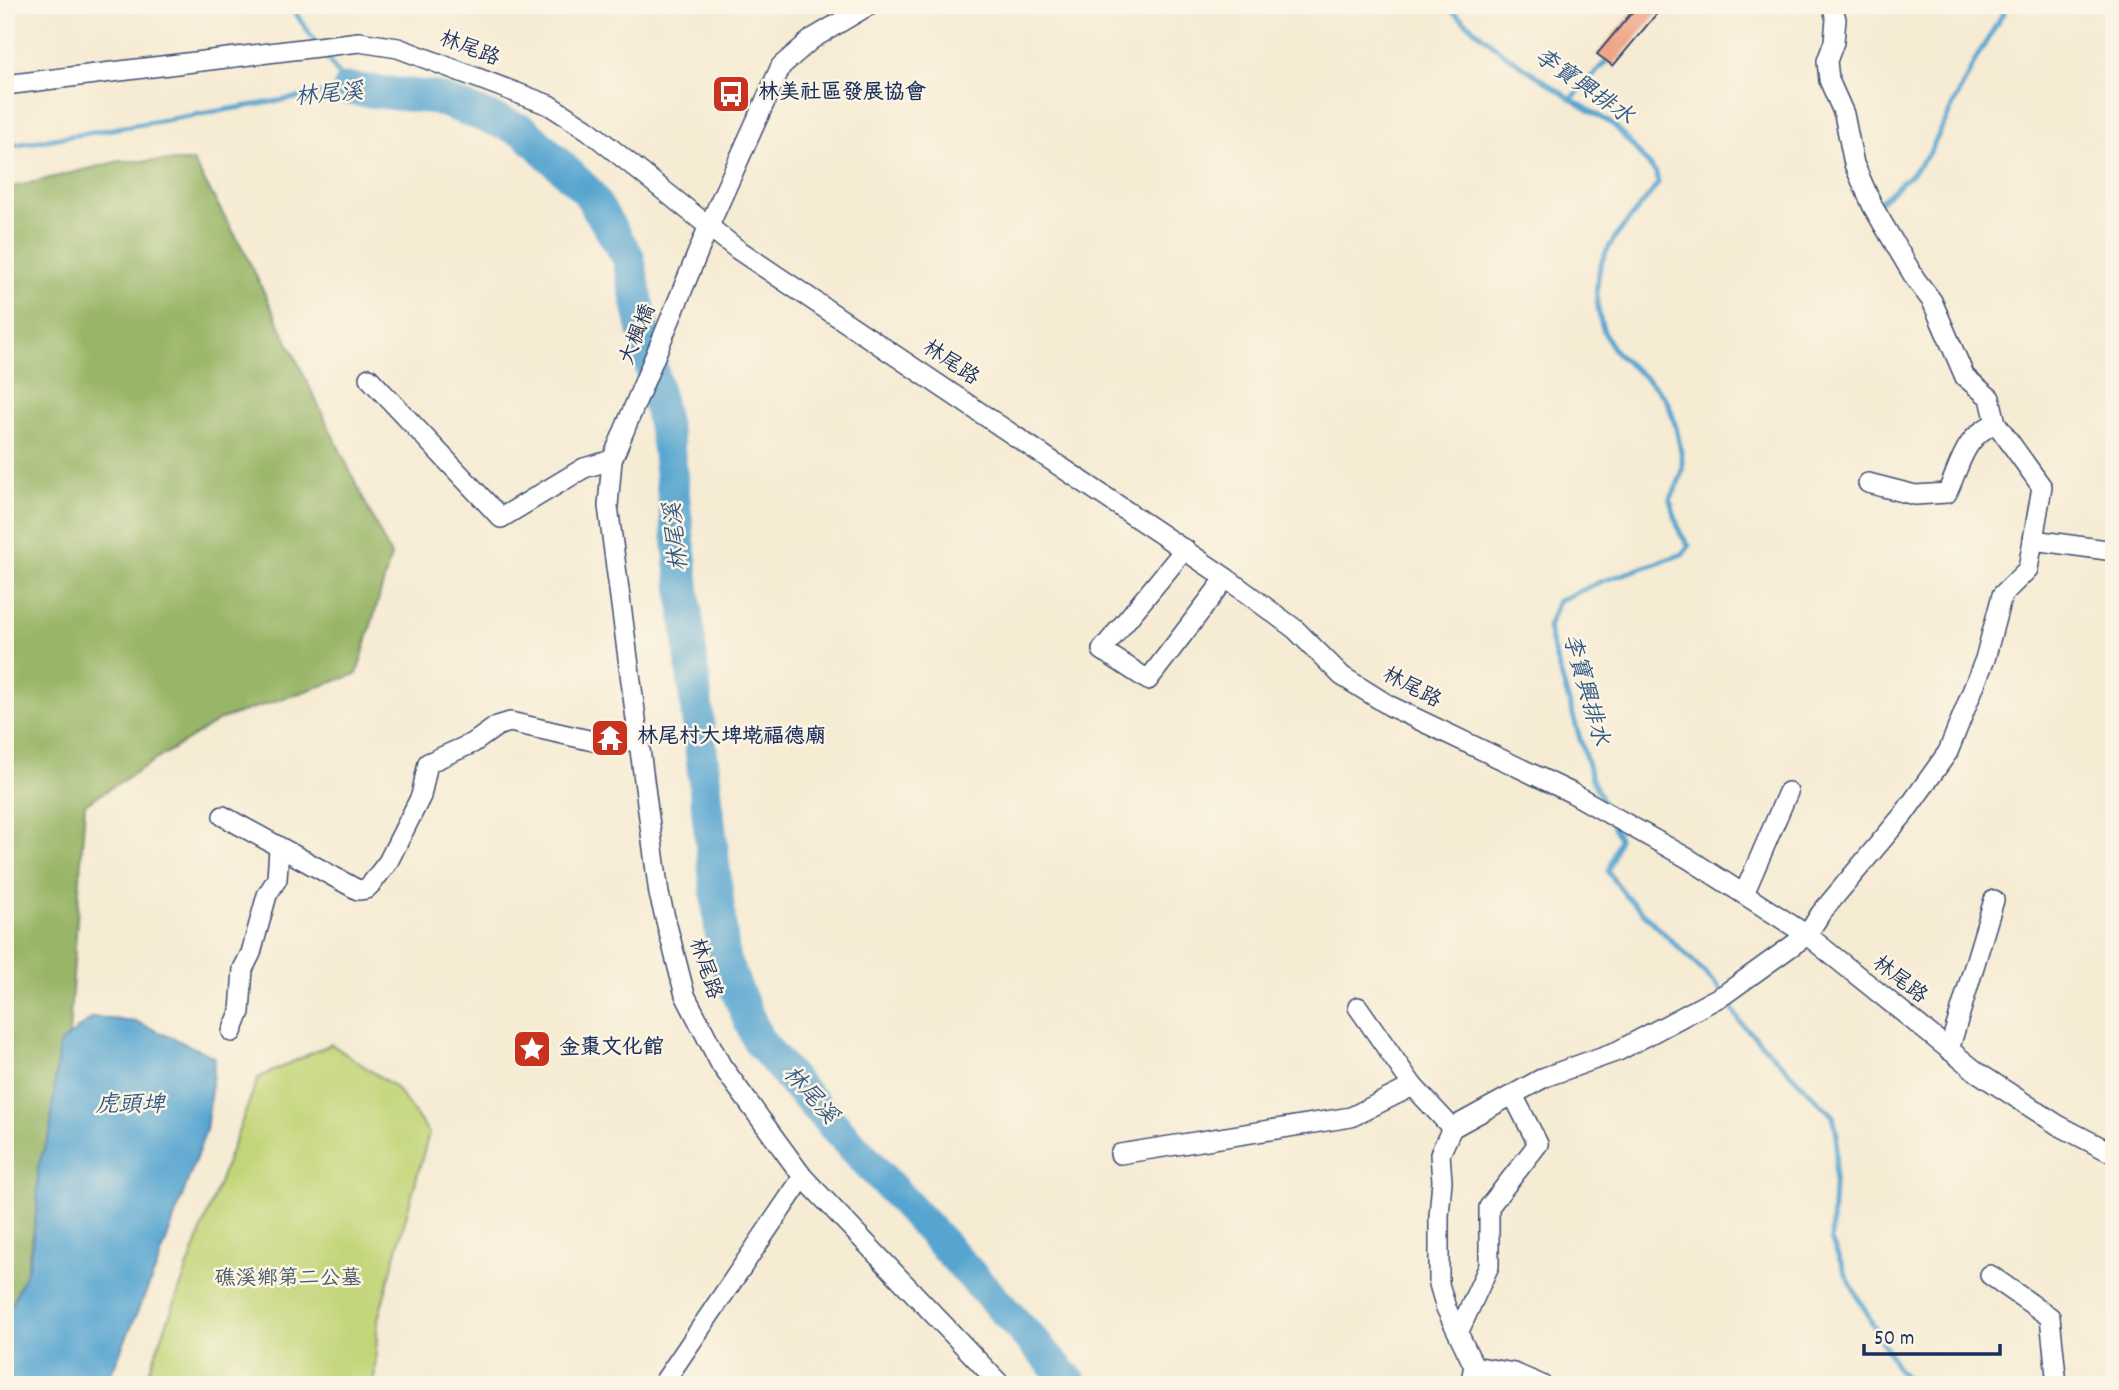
<svg xmlns="http://www.w3.org/2000/svg" width="2119" height="1390" font-family="Dekko,'LXGW WenKai TC',sans-serif">
	<style>
		.green { fill: #c2d578; stroke: #6e826b; stroke-width: 2 }
		.forest { fill: #99b668; stroke: #5a7263; stroke-width: 2 }
		.water { fill: #57a5d0; stroke: #396a97; stroke-width: 2 }
		.lines { fill: none; stroke-linecap: round; stroke-linejoin: round }
		.stream { stroke: #57a5d0; stroke-width: 5 }
		.river { stroke: #57a5d0; stroke-width: 33 }
		.building { fill: #efa687 }
		.minor-casing { stroke: #3c4b70; stroke-width: 22 }
		.minor { stroke: #fff; stroke-width: 19 }
		.labels { text-anchor: middle; dominant-baseline: central; stroke-width: 5; stroke-linejoin: round; paint-order: stroke }
		.street-label { font-size: 21px; fill: #1b2f5e; stroke: #fcf5e5 }
		.poi-label { font-size: 21px; font-weight: bold; fill: #1b2f5e; stroke: #fcf5e5; text-anchor: start }
		.park-label { font-size: 21px; fill: #455864; stroke: #fcf5e5 }
		.water-label { font-size: 23px; font-style: italic; fill: #305886; stroke: #fcf5e5 }
	</style>
	<rect width="100%" height="100%" fill="#fcf5e5"/>
	<filter id="ink" filterUnits="userSpaceOnUse"><feTurbulence type="fractalNoise" baseFrequency=".0143" numOctaves="2"/><feDisplacementMap in="SourceGraphic" scale="14" xChannelSelector="R" yChannelSelector="G"/><feConvolveMatrix kernelMatrix="1 2 1 2 8 2 1 2 1" color-interpolation-filters="sRGB"/></filter>
	<filter id="wash" filterUnits="userSpaceOnUse"><feTurbulence type="fractalNoise" baseFrequency=".00686" numOctaves="4" result="noise"/><feDisplacementMap in="SourceGraphic" scale="28" xChannelSelector="R" yChannelSelector="G"/><feGaussianBlur stdDeviation="1.57" result="paint"/><feColorMatrix in="noise" values="0 0 0 0 0 0 0 0 0 0 0 0 0 0 0 0 0 1.4 0 .05"/><feComposite in="paint" operator="in"/></filter>
	<g filter="url(#wash)">
		<rect width="100%" height="100%" fill="#f6ebd3"/>
		<path class="green" d="M331,1044L395,1087L429,1133L378,1319L374,1385H144L258,1078Z"/>
		<path class="forest" d="M120,161H193L244,251L391,556L357,674L221,719L85,804L69,1033L12,1349L5,1367V189Z"/>
		<path class="water" d="M93,1017L137,1022L215,1057L206,1130L158,1264L110,1376L102,1385H5V1320L29,1265L37,1208L38,1166L50,1132L59,1044Z"/>
		<g class="lines">
			<g class="stream">
				<path d="M290,5L316,43"/>
				<path d="M1445,5L1503,53L1571,99L1615,126L1656,173L1658,183C1641,210 1609,236 1600,267C1592,297 1599,340 1625,361C1638,372 1654,383 1665,398C1673,410 1684,456 1682,470C1680,481 1675,491 1670,500L1680,533L1689,546L1683,554L1600,582L1558,601L1548,627L1552,645L1592,779L1603,803"/>
				<path d="M1571,99L1611,56"/>
				<path d="M5,147L349,89L322,51"/>
				<path d="M1876,205L1909,176L1929,154L1977,57L2008,5"/>
				<path d="M1611,821L1619,839L1608,872L1627,897L1718,986L1740,1022L1833,1116L1837,1134L1831,1240L1849,1281L1897,1368L1911,1385"/>
			</g>
			<path class="river" d="M349,89L436,98L524,131L588,192L628,257L668,445L724,960L758,1040L797,1086L1073,1385"/>
		</g>
		<g id="blocks">
			<path class="building" d="M1638,5H1664L1613,66L1597,54Z"/>
		</g>
	</g>
	<g filter="url(#ink)">
		<use href="#blocks" fill-opacity="0" stroke="#3c4b70" stroke-width="2"/>
		<g class="lines">
			<defs>
				<g id="minor">
					<path d="M869,5L812,39L781,66L708,228L612,460L608,506L659,894L685,995L721,1065L803,1177L1001,1385"/>
					<path d="M5,85L359,42L398,48L549,105L588,130L737,249L1226,578L1295,629L1342,676L1390,706L1572,793L1689,859L1807,935L1977,1072L2058,1125L2114,1154"/>
					<path d="M369,378L501,518L584,468L612,460"/>
					<path d="M1868,483L1915,495L1947,493C1961,464 1963,437 1996,423"/>
					<path d="M2033,540L2114,551"/>
					<path d="M1185,549L1102,650L1148,680L1226,578"/>
					<path d="M223,816L358,890L366,889L372,883L388,862L421,796L428,763L473,743L497,726L510,722L593,741H638"/>
					<path d="M1744,894L1788,792"/>
					<path d="M1358,1007L1413,1086L1452,1128"/>
					<path d="M232,1032L240,1012L243,969L251,953L267,895L277,879L279,848"/>
					<path d="M1949,1050L1994,900"/>
					<path d="M1120,1154L1351,1117L1413,1086"/>
					<path d="M1990,1275L2050,1317L2057,1385"/>
					<path d="M1459,1331L1489,1266V1207L1538,1144L1513,1095"/>
					<path d="M1474,1366L1514,1373L1542,1385"/>
					<path d="M662,1385L803,1177"/>
					<path d="M1470,1385L1474,1366L1446,1308L1439,1284V1216L1442,1181L1440,1154L1452,1128L1545,1077L1618,1051L1725,994L1807,935L1821,913L1903,815L1948,752L1985,659L2002,595L2028,569L2042,487L1996,423L1990,398L1965,377L1932,301L1916,280L1873,207L1854,164L1844,114L1829,80L1827,61L1834,42L1836,19L1832,5"/>
				</g>
			</defs>
			<use href="#minor" class="minor-casing"/>
			<use href="#minor" class="minor"/>
		</g>
	</g>
	<defs>
		<symbol id="bus-square" viewBox="-11 -11 22 22"><rect x="-9" y="-9" width="18" height="18" rx="4" fill="#c8321e" stroke="#fcf5e5"/><path d="M-5-6H5V4H4V6H2V4H-2V6H-4V4H-5ZM-3.5-4V0h7V-4ZM-3.5 1.2v1.5H-2V1.2ZM2 1.2v1.5H3.5V1.2Z" fill="#fff"/></symbol>
		<symbol id="temple-square" viewBox="-11 -11 22 22"><rect x="-9" y="-9" width="18" height="18" rx="4" fill="#c8321e" stroke="#fcf5e5"/><path d="M0-6L5-2H3V0L6.5 2.5H4V6H1.5V3h-3V6H-4V2.5H-6.5L-3 0V-2H-5Z" fill="#fff"/></symbol>
		<symbol id="sight-square" viewBox="-11 -11 22 22"><rect x="-9" y="-9" width="18" height="18" rx="4" fill="#c8321e" stroke="#fcf5e5"/><path d="M0-6L1.8-2.2L6-1.7L2.9 1.2L3.7 5.4L0 3.3L-3.7 5.4L-2.9 1.2L-6-1.7L-1.8-2.2Z" fill="#fff"/></symbol>
	</defs>
	<g fill-rule="evenodd">
		<use href="#bus-square" x="709" y="72" width="44" height="44"/>
		<use href="#temple-square" x="588" y="716" width="44" height="44"/>
		<use href="#sight-square" x="510" y="1027" width="44" height="44"/>
	</g>
	<g class="labels">
		<g class="street-label">
			<text transform="translate(469 50) rotate(21)">林尾路</text>
			<text transform="translate(639 335) rotate(-68)">大楓橋</text>
			<text transform="translate(950 364) rotate(34)">林尾路</text>
			<text transform="translate(1411 689) rotate(28)">林尾路</text>
			<text transform="translate(704 969) rotate(72)">林尾路</text>
			<text transform="translate(1899 981) rotate(38)">林尾路</text>
		</g>
		<g class="poi-label">
			<text x="758" y="94">林美社區發展協會</text>
			<text x="637" y="738">林尾村大埤墘福德廟</text>
			<text x="559" y="1049">金棗文化館</text>
		</g>
		<g class="park-label">
			<text x="288" y="1280">礁溪鄉第二公墓</text>
		</g>
		<g class="water-label">
			<text transform="translate(1583 88) rotate(35)">李寶興排水</text>
			<text transform="translate(329 96) rotate(-5)">林尾溪</text>
			<text transform="translate(678 537) rotate(-96)">林尾溪</text>
			<text transform="translate(1584 690) rotate(74)">李寶興排水</text>
			<text transform="translate(809 1096) rotate(48)">林尾溪</text>
			<text x="130" y="1106">虎頭埤</text>
		</g>
	</g>
	<rect width="2119" height="1390" fill="none" stroke="#fcf5e5" stroke-width="28"/>
	<path d="M1864 1344v10h136v-10" fill="none" stroke="#1b2f5e" stroke-width="3.5"/>
	<text x="1874" y="1344" font-size="21" fill="#1b2f5e" stroke="#fcf5e5" stroke-width="5" paint-order="stroke">50 m</text>
</svg>
